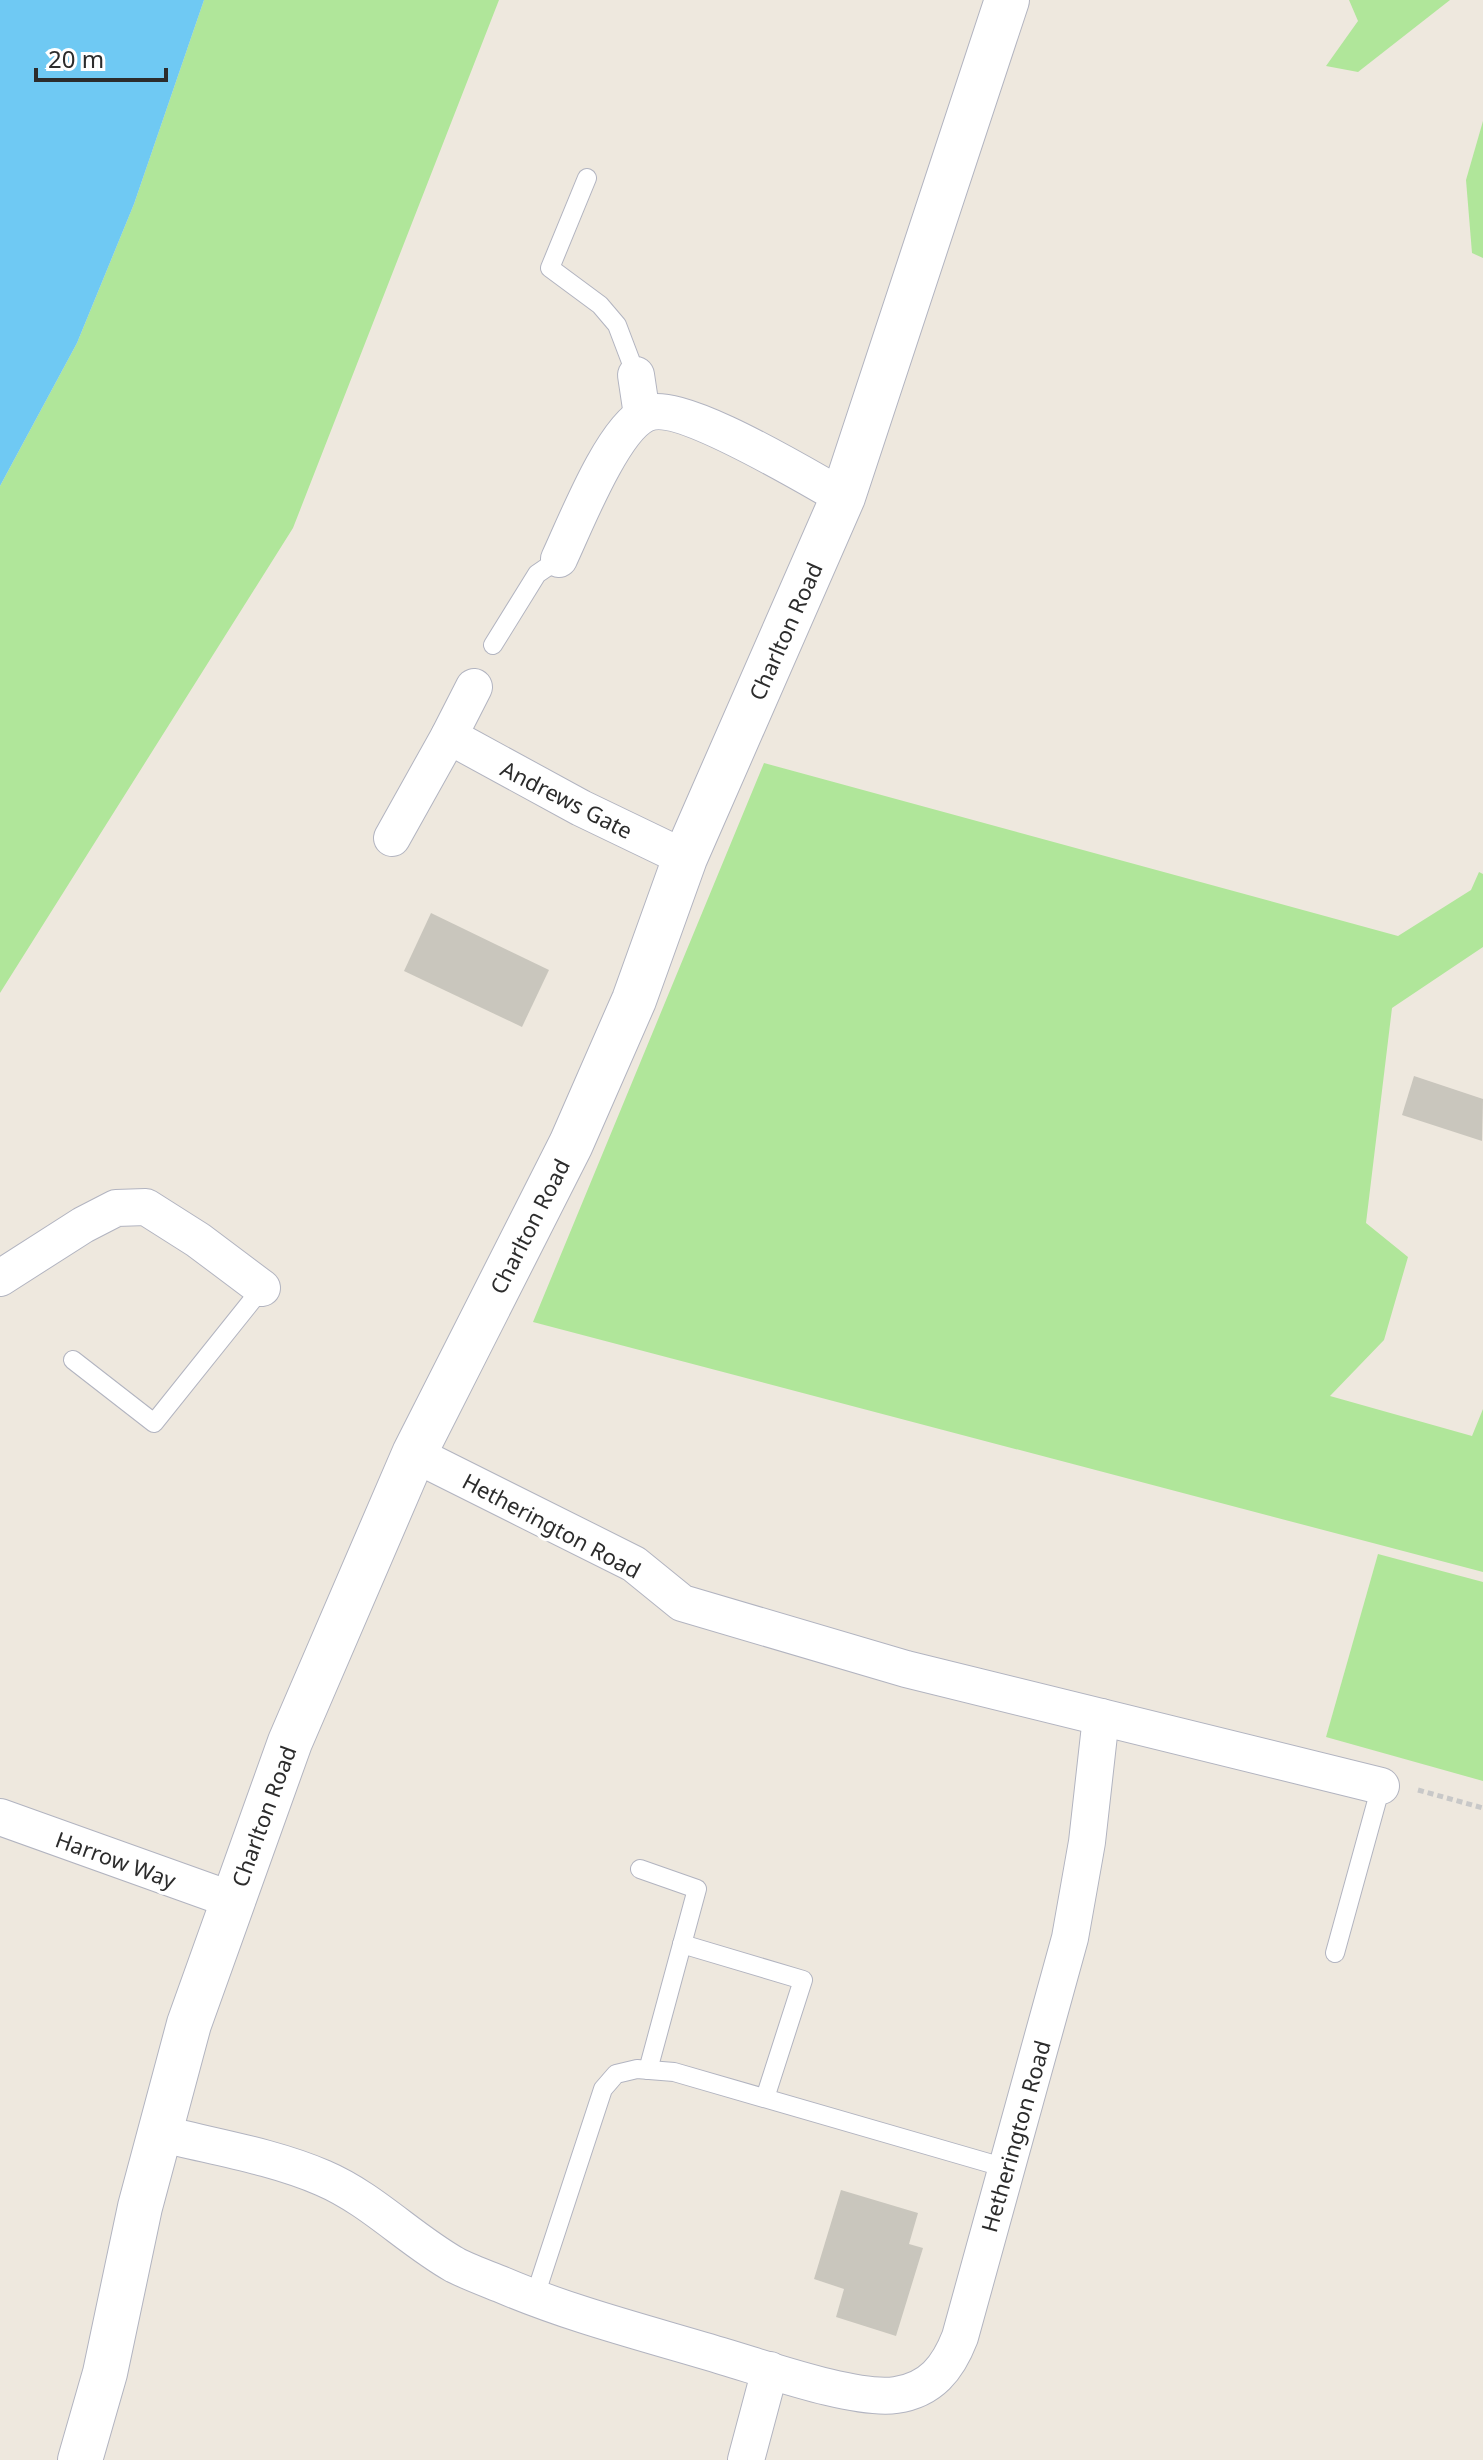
<svg xmlns="http://www.w3.org/2000/svg" width="1483" height="2460" font-family="'Noto Sans',sans-serif">
	<style>
		.green { fill: #b0e69a }
		.water { fill: #6fc9f3 }
		.building { fill: #c9c6bd }
		.lines { fill: none; stroke-linecap: round; stroke-linejoin: round }
		.service-casing { stroke: #b2b4c0; stroke-width: 20 }
		.minor-casing { stroke: #b2b4c0; stroke-width: 38 }
		.tertiary-casing { stroke: #b2b4c0; stroke-width: 46 }
		.path { stroke: #c8c8c8; stroke-width: 5; stroke-dasharray: 6 4; stroke-linecap: butt }
		.service { stroke: #fff; stroke-width: 18 }
		.minor { stroke: #fff; stroke-width: 36 }
		.tertiary { stroke: #fff; stroke-width: 44 }
		.labels { text-anchor: middle; dominant-baseline: central; stroke-width: 7; stroke-linejoin: round; paint-order: stroke }
		.street-label { font-size: 22px; fill: #2c2c2c; stroke: #fff }
	</style>
	<rect width="100%" height="100%" fill="#eee8de"/>
	<g class="green">
		<path d="M204,0H499L293,528L0,993V486L77,343L134,204Z"/>
		<path d="M1349,0H1450L1358,72L1326,66L1358,21Z"/>
		<path d="M1483,121V258L1472,253L1466,180Z"/>
		<path d="M764,763L1398,936L1471,890L1479,872L1483,874V947L1392,1008L1366,1223L1408,1257L1384,1340L1330,1396L1472,1436L1483,1409V1572L533,1322Z"/>
		<path d="M1378,1554L1483,1582V1781L1326,1737Z"/>
	</g>
	<path class="water" d="M0,0H204L134,204L77,343L0,486Z"/>
	<g class="building">
		<path d="M431,913L549,970L522,1027L404,971Z"/>
		<path d="M1414,1076L1483,1099L1482,1141L1402,1115Z"/>
		<path d="M841,2190L918,2213L909,2244L923,2248L896,2336L836,2317L844,2289L814,2279Z"/>
	</g>
	<g class="lines">
		<defs>
			<g id="service">
				<path d="M587,178L550,268L600,305L617,325L636,375"/>
				<path d="M493,645L537,574L559,559"/>
				<path d="M73,1360L154,1423L262,1288"/>
				<path d="M640,1869L697,1889L648,2070"/>
				<path d="M682,1944L803,1980L765,2098"/>
				<path d="M1335,1953L1381,1786"/>
				<path d="M534,2299L603,2089L616,2074L637,2069L674,2072L1006,2168"/>
			</g>
			<g id="minor">
				<path d="M636,375L642,415"/>
				<path d="M559,559C575,525 612,430 645,414C679,398 808,478 843,497"/>
				<path d="M449,736L581,808L685,858"/>
				<path d="M392,838L449,736L474,687"/>
				<path d="M0,1278L83,1225L116,1208L146,1207L198,1240L262,1288"/>
				<path d="M414,1454L634,1564L682,1603L906,1669L1381,1786"/>
				<path d="M0,1817L232,1900"/>
				<path d="M159,2133C214,2147 272,2156 323,2178C372,2199 409,2239 455,2265C469,2272 485,2278 500,2284C572,2315 649,2334 725,2357C766,2369 856,2401 896,2395C931,2390 948,2368 960,2337L1070,1938L1087,1842L1101,1717"/>
				<path d="M746,2460L770,2370"/>
			</g>
			<path id="tertiary" d="M80,2460L105,2373L140,2207L189,2024L290,1742L414,1454L571,1144L634,1000L685,858L843,497L1007,0"/>
		</defs>
		<use href="#service" class="service-casing"/>
		<use href="#minor" class="minor-casing"/>
		<use href="#tertiary" class="tertiary-casing"/>
		<path class="path" d="M1418,1790L1483,1808"/>
		<use href="#service" class="service"/>
		<use href="#minor" class="minor"/>
		<use href="#tertiary" class="tertiary"/>
	</g>
	<g class="labels">
		<g class="street-label">
			<text transform="translate(785 631) rotate(-66)">Charlton Road</text>
			<text transform="translate(567 799) rotate(27)">Andrews Gate</text>
			<text transform="translate(529 1226) rotate(-63)">Charlton Road</text>
			<text transform="translate(552 1525) rotate(28)">Hetherington Road</text>
			<text transform="translate(263 1816) rotate(-70)">Charlton Road</text>
			<text transform="translate(116 1859) rotate(20)">Harrow Way</text>
			<text transform="translate(1015 2136) rotate(-74)">Hetherington Road</text>
		</g>
	</g>
	<path d="M36 68v12h130v-12" fill="none" stroke="#2c2c2c" stroke-width="4"/>
	<text x="48" y="68" font-size="24" fill="#2c2c2c" stroke="#ffffff" stroke-width="6" paint-order="stroke">20 m</text>
</svg>
